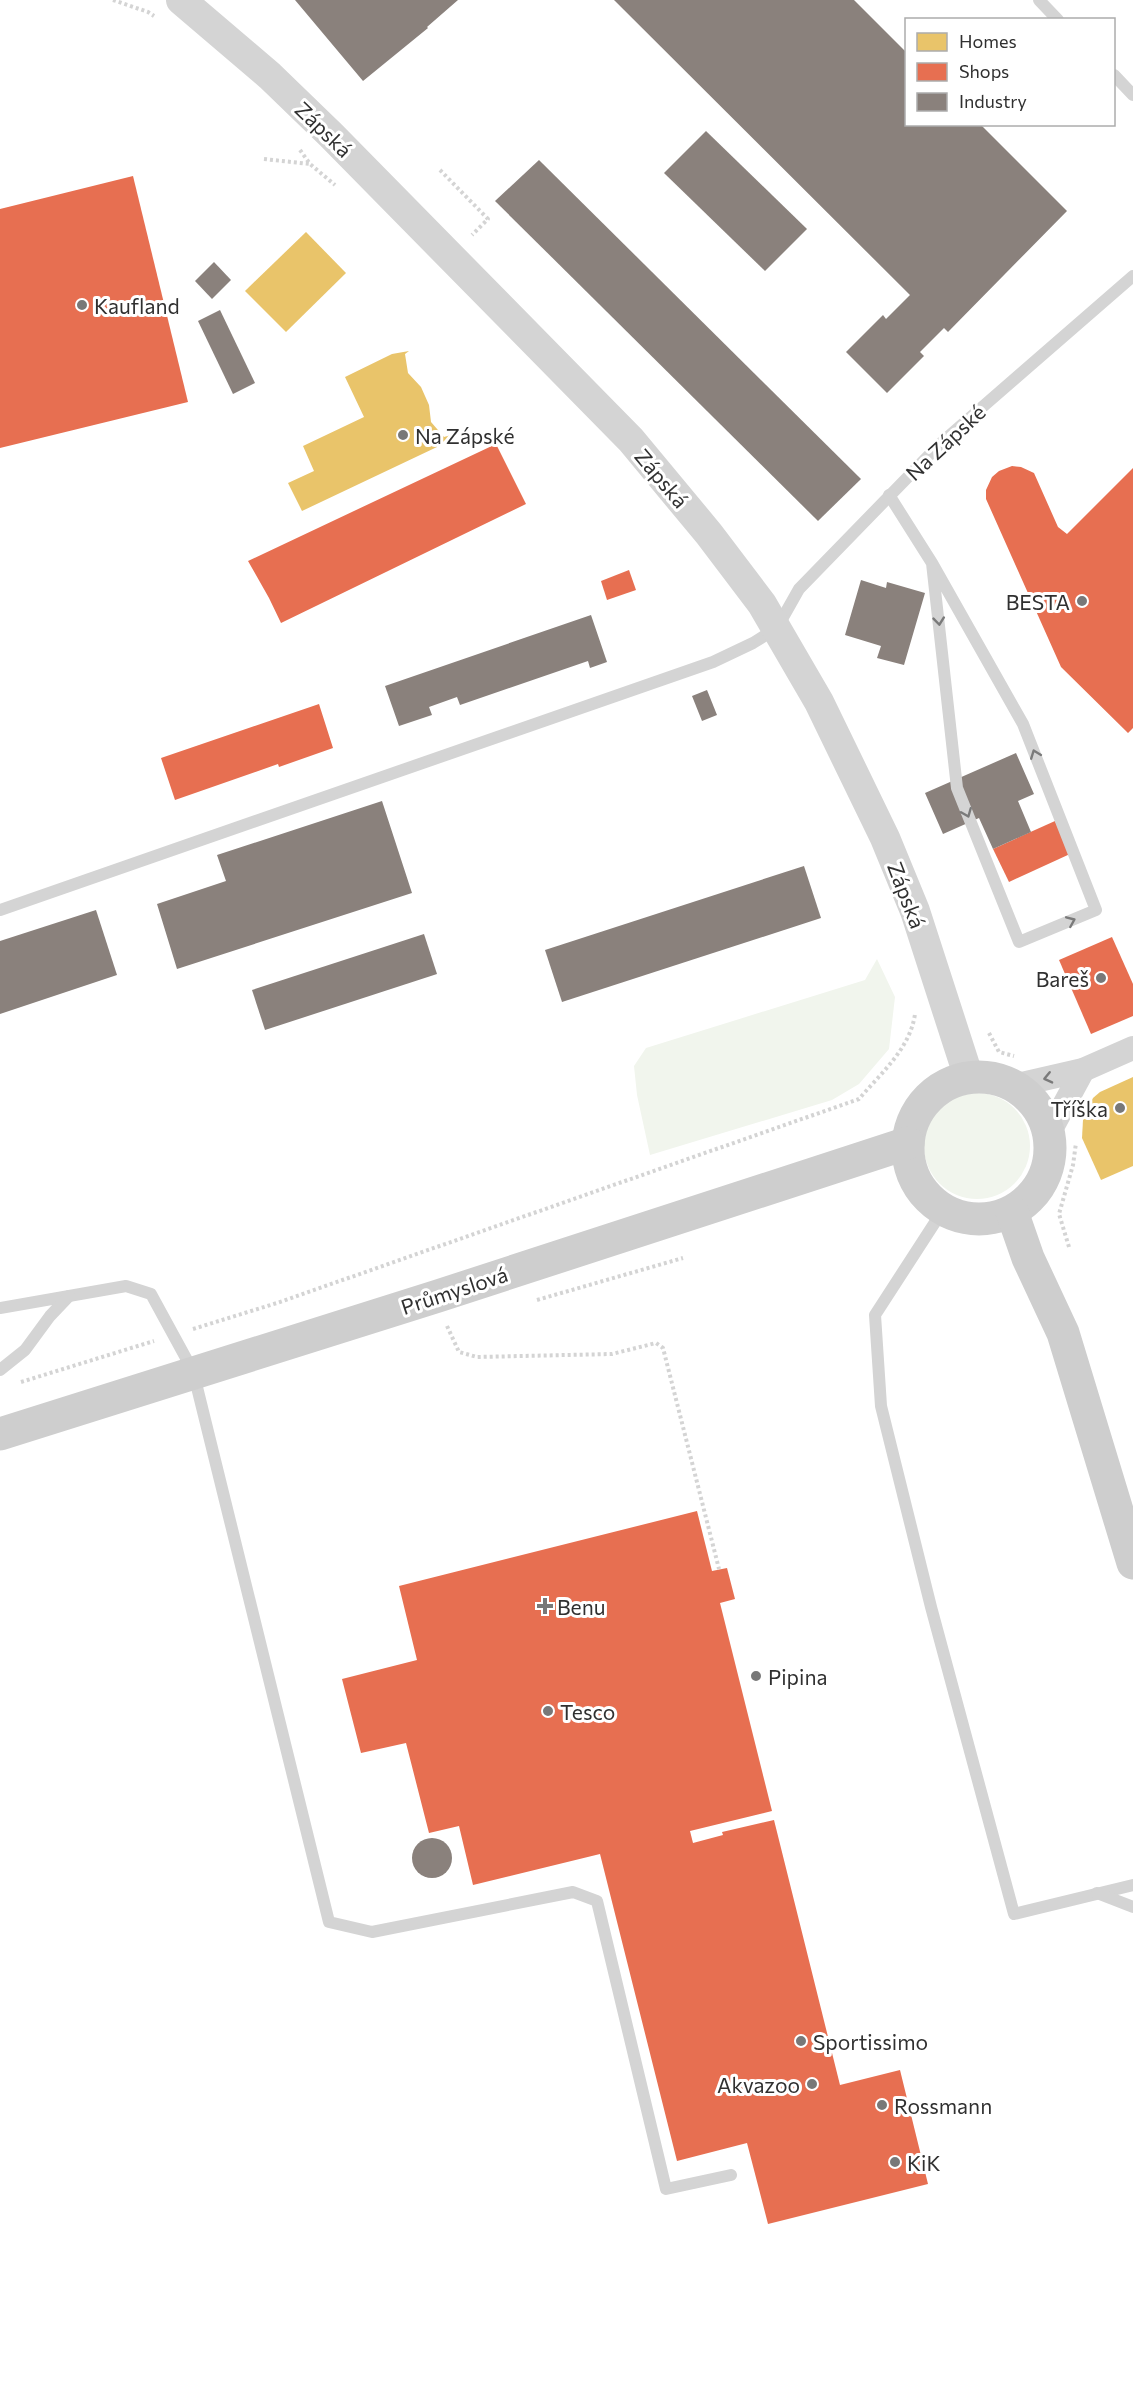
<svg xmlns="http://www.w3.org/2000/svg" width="1133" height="2391" font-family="Commissioner,sans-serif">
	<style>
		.green { fill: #f1f5ed }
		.homes { fill: #e9c46a }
		.shops { fill: #e76f51 }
		.industry { fill: #8a817c }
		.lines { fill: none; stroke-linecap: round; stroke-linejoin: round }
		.path { stroke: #d4d4d4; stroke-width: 4; stroke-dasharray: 3 3; stroke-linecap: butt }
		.service { stroke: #d4d4d4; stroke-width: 12 }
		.minor { stroke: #d4d4d4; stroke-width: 24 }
		.tertiary { stroke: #d4d4d4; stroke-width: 30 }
		.secondary { stroke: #cecece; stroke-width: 33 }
		.oneway { stroke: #7a7a7a }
		.poi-dot { fill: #787878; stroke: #fff; stroke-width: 2 }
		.labels { text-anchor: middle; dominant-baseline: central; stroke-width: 6; stroke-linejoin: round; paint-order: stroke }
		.street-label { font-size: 21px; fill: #303030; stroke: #fff }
		.poi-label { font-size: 21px; fill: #303030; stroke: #fff; text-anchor: start }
	</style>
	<rect width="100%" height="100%" fill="#fff"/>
	<g class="green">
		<path d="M877,959L895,997L889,1049L859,1084L832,1100L650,1155L637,1095L634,1066L646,1048L865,980Z"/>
		<circle cx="977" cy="1146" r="53"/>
	</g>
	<g class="homes">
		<path d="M306,232L346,273L286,332L245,291Z"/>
		<path d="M409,351L405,354L408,373L421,387L429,405L431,422L444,437L451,435L437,447L302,511L288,483L314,471L303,446L364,417L345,377L392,354Z"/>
		<path d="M1133,1077V1166L1101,1180L1082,1138L1083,1120L1093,1098L1100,1092Z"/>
	</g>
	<g class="shops">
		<path d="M133,176L188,402L0,448V209Z"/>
		<path d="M496,444L526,504L281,623L269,598L248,561Z"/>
		<path d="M1012,466L1021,467L1034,473L1058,527L1067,534L1133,468V728L1128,733L1061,667L986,499V490L992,477L999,471Z"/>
		<path d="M629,570L636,590L607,600L601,581Z"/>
		<path d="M319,704L333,748L279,767L278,764L175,800L161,758Z"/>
		<path d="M1055,821L1070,854L1009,882L993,849Z"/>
		<path d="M1112,937L1133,984V1016L1091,1034L1059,960Z"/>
		<path d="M697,1511L712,1571L727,1568L735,1599L720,1603L772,1811L690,1831L693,1843L723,1835L722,1832L774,1820L840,2085L900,2070L928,2184L768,2224L747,2143L677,2161L600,1854L473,1885L459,1826L429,1833L406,1743L361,1753L342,1679L417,1660L399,1586Z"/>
	</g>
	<g class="industry">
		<path d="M295,0H458L427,27L428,28L363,81Z"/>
		<path d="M614,0H854L906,52V124H980L1067,211L948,332L944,328L920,352L924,356L887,393L846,352L883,315L886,319L910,295Z"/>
		<path d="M706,131L807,229L765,271L664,173Z"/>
		<path d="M539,160L861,479L818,521L495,201Z"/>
		<path d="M214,262L231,280L212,299L195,281Z"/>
		<path d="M220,310L255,383L233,394L198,321Z"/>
		<path d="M861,580L886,588L887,582L925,593L904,665L877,658L881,646L845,635Z"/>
		<path d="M591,615L607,662L590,668L588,661L460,705L457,697L429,707L432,715L399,726L385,686Z"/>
		<path d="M707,690L717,715L702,721L692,696Z"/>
		<path d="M1016,753L1034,794L1018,801L1031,832L993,849L979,818L943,834L925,793Z"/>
		<path d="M382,801L412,893L177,969L157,904L226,881L217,855Z"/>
		<path d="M804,866L821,918L562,1002L545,950Z"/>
		<path d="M96,910L117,975L0,1014V941Z"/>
		<path d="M424,934L437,974L265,1030L252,990Z"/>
		<circle cx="432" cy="1858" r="20"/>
	</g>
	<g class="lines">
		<g class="path">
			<path d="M113,0L148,12L154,16"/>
			<path d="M300,150L310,164L335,185"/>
			<path d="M264,159L310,164"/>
			<path d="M440,170L488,219L472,235"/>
			<path d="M989,1033L999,1052L1014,1056"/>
			<path d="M1069,1247L1059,1214L1073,1165L1076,1143"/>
			<path d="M537,1300L683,1258"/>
			<path d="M447,1326L459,1352L477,1357L612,1354L656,1343L663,1348L719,1569"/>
			<path d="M193,1329L277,1303L859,1099C881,1073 910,1049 915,1014"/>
			<path d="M21,1382L154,1341"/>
		</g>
		<g class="service">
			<path d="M1039,0L1058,20"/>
			<path d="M1114,75L1133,95"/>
			<path d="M889,495L932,563L1023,724L1096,910L1019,942L957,788L932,563"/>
			<path d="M0,910L713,662L753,643L777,628L799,589L941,443L1133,276"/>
			<path d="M943,1210L875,1315L881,1406L931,1607L1014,1914L1133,1885"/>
			<path d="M0,1308L126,1286L151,1294L193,1371L329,1922L372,1932L573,1892L597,1901L666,2189L731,2175"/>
			<path d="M0,1370L25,1350L50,1316L69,1296"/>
			<path d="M1097,1893L1133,1907"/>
		</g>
		<g class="minor">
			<path d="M1013,1086L1083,1070L1133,1048"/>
			<path d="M1049,1133L1083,1070"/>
		</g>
		<path class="tertiary" d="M181,0L270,76L331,135L631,440L709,534L762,604L819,702L885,838L915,911L969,1078"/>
		<g class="secondary">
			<circle cx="979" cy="1148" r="71"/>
			<path d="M1012,1212L1028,1258L1063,1333L1133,1563"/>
			<path d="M0,1434L438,1296L908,1143"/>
		</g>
	</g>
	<defs><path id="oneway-chevron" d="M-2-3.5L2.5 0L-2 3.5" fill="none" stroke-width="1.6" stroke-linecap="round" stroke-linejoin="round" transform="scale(1.5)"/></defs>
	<g class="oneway">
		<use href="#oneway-chevron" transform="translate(939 621) rotate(84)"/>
		<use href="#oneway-chevron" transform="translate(1035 754) rotate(-111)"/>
		<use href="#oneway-chevron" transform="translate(967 813) rotate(68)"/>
		<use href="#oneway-chevron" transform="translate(1071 921) rotate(-23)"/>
		<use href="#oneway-chevron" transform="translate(1048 1078) rotate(167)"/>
	</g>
	<g class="poi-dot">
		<circle cx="82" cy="305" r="6"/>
		<circle cx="403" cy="435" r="6"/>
		<circle cx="1082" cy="601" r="6"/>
		<circle cx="1101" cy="978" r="6"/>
		<circle cx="1120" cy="1108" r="6"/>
		<path d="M542 1597h6v6h6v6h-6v6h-6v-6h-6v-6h6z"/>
		<circle cx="756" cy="1676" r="6"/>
		<circle cx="548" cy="1711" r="6"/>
		<circle cx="801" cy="2041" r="6"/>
		<circle cx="812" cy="2084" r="6"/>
		<circle cx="882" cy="2105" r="6"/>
		<circle cx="895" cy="2162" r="6"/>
	</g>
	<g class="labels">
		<g class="street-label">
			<text transform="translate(324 129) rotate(44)">Zápská</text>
			<text transform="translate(945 442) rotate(-43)">Na Zápské</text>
			<text transform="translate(662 478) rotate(50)">Zápská</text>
			<text transform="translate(907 895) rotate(69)">Zápská</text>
			<text transform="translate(454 1290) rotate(-18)">Průmyslová</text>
		</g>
		<g class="poi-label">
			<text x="94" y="305">Kaufland</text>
			<text x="415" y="435">Na Zápské</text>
			<text x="1070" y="601" text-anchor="end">BESTA</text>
			<text x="1089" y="978" text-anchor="end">Bareš</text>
			<text x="1108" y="1108" text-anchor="end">Tříška</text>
			<text x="557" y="1606">Benu</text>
			<text x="768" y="1676">Pipina</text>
			<text x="560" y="1711">Tesco</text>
			<text x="813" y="2041">Sportissimo</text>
			<text x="800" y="2084" text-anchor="end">Akvazoo</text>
			<text x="894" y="2105">Rossmann</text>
			<text x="907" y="2162">KiK</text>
		</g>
	</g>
	<rect x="905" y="18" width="210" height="108" fill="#ffffff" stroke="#acacac" stroke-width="1.5"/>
	<rect x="917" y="33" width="30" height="18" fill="#e9c46a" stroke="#acacac" stroke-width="1.5"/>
	<text x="959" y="48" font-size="18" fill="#303030">Homes</text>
	<rect x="917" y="63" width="30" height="18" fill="#e76f51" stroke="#acacac" stroke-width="1.5"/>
	<text x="959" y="78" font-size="18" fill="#303030">Shops</text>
	<rect x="917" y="93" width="30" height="18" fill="#8a817c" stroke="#acacac" stroke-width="1.5"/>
	<text x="959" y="108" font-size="18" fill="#303030">Industry</text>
</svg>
